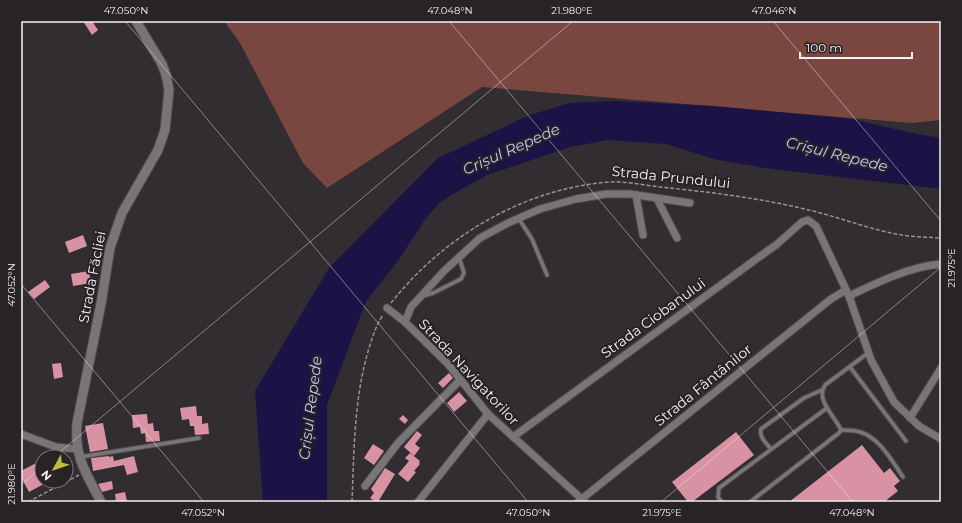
<svg xmlns="http://www.w3.org/2000/svg" width="962" height="523" font-family="Montserrat,sans-serif">
	<style>
		.green { fill: #7a4740 }
		.water { fill: #1b1345 }
		.building { fill: #d992a4 }
		.lines { fill: none; stroke-linecap: round; stroke-linejoin: round }
		.service-casing { stroke: #4e4a4d; stroke-width: 5.5 }
		.minor-casing { stroke: #4e4a4d; stroke-width: 9 }
		.tertiary-casing { stroke: #4e4a4d; stroke-width: 11 }
		.path { stroke: #969395; stroke-width: 1.5; stroke-dasharray: 4 2; stroke-linecap: butt }
		.service { stroke: #797478; stroke-width: 3.5 }
		.minor { stroke: #797478; stroke-width: 7 }
		.tertiary { stroke: #797478; stroke-width: 9 }
		.ticks { fill: none; stroke: #f4f1f3; stroke-width: 1; stroke-opacity: 0.45 }
		.labels { text-anchor: middle; dominant-baseline: central; stroke-width: 4; stroke-linejoin: round; paint-order: stroke }
		.street-label { font-size: 14px; fill: #f4f1f3; stroke: #272326 }
		.water-label { font-size: 15px; font-style: italic; fill: #c4c4f8; stroke: #272326 }
		.neatline { fill: none; stroke: #f4f1f3; stroke-width: 1.5 }
		.ticks-label { font-size: 10px; text-anchor: middle; fill: #f4f1f3 }
	</style>
	<rect width="100%" height="100%" fill="#312d30"/>
	<path class="green" d="M224,21H941V120L912,123L482,87L327,188L303,163L240,43Z"/>
	<path class="water" d="M614,101L713,106L851,119L917,134L941,138V189L764,168L714,159L666,144L608,140L570,147L487,175L458,191L440,202L424,221L398,261L366,301L327,405V502H263L255,391L329,268L438,158L530,115L570,103Z"/>
	<g class="building">
		<path d="M83,21H92L98,30L92,35Z"/>
		<path d="M83,235L87,246L69,253L65,242Z"/>
		<path d="M89,271L91,283L73,286L71,274Z"/>
		<path d="M45,280L50,287L34,299L28,292Z"/>
		<path d="M61,363L63,377L54,379L52,364Z"/>
		<path d="M449,373L453,378L443,388L438,383Z"/>
		<path d="M459,392L467,401L454,412L447,403Z"/>
		<path d="M196,406L197,416H202V424L208,423L209,434L195,435L194,426H190L189,419L182,420L180,408Z"/>
		<path d="M147,414L148,424L153,423L154,431H159L160,441L146,442L145,433L141,434L140,427L133,428L132,415Z"/>
		<path d="M403,415L408,420L405,424L399,419Z"/>
		<path d="M103,423L108,449L90,452L85,426Z"/>
		<path d="M417,431L422,435L415,444L420,448L414,456L404,447Z"/>
		<path d="M736,432L754,455L692,502H688L672,482Z"/>
		<path d="M373,444L384,451L374,465L364,458Z"/>
		<path d="M862,445L884,473L890,468L900,481L894,486L898,491L884,502H789Z"/>
		<path d="M410,453L420,461L419,463L420,464L414,471L416,472L408,482L398,474L409,461L405,458Z"/>
		<path d="M109,456V457L113,456L114,461L134,456L138,472L127,475L124,465L93,471L91,458Z"/>
		<path d="M42,460V485L29,492L21,477V471Z"/>
		<path d="M385,468L395,474L378,502H376L370,498L374,493L371,489Z"/>
		<path d="M112,481L113,489L102,492L98,484Z"/>
		<path d="M125,492L127,501L116,502L115,494Z"/>
	</g>
	<g class="lines">
		<defs>
			<g id="service">
				<path d="M519,219L532,239L547,275"/>
				<path d="M423,296L433,293L461,279L464,273L459,257"/>
				<path d="M850,367L906,441"/>
				<path d="M841,430C847,430 854,430 860,432C880,438 892,461 903,477"/>
				<path d="M771,449C766,443 759,437 761,429L804,398L822,390"/>
				<path d="M80,457L199,438"/>
				<path d="M722,502L718,497L719,488L827,408"/>
				<path d="M750,502L839,433L841,430C835,416 815,400 825,385L868,353"/>
			</g>
			<g id="minor">
				<path d="M636,195L643,235"/>
				<path d="M657,199L677,238"/>
				<path d="M849,296C876,283 911,266 941,264"/>
				<path d="M387,308L405,322L448,364L488,414L584,501"/>
				<path d="M405,322L411,307L444,271L480,238L508,223L540,209L576,199L606,194H630L690,203"/>
				<path d="M910,418L941,368"/>
				<path d="M21,434L56,447L77,449"/>
				<path d="M513,437L759,257L776,245L802,222L808,220L816,226L849,296L871,360L894,402L919,426L941,439"/>
				<path d="M365,486L398,443L460,380"/>
				<path d="M418,502L488,414"/>
				<path d="M578,502L831,299L846,290"/>
			</g>
			<path id="tertiary" d="M101,502C86,473 74,457 77,423L101,304L110,248L122,213L158,150L165,130L169,90L166,75L162,64L136,21"/>
		</defs>
		<use href="#service" class="service-casing"/>
		<use href="#minor" class="minor-casing"/>
		<use href="#tertiary" class="tertiary-casing"/>
		<g class="path">
			<path d="M391,303C444,236 523,189 609,182C625,181 643,185 660,187C709,192 760,198 809,210C838,217 866,228 896,234C910,237 926,237 941,238"/>
			<path d="M28,502L79,475"/>
			<path d="M352,502C354,450 354,398 369,348C373,336 376,325 383,315"/>
		</g>
		<use href="#service" class="service"/>
		<use href="#minor" class="minor"/>
		<use href="#tertiary" class="tertiary"/>
	</g>
	<path class="ticks" d="M125,21L528,502M449,21L853,502M773,21L941,221M21,284L204,502M54,457L573,21M21,485L42,467M661,502L941,267"/>
	<g class="labels">
		<g class="street-label">
			<text transform="translate(671 177) rotate(6)">Strada Prundului</text>
			<text transform="translate(92 277) rotate(-79)">Strada Făcliei</text>
			<text transform="translate(653 318) rotate(-36)">Strada Ciobanului</text>
			<text transform="translate(469 372) rotate(47)">Strada Navigatorilor</text>
			<text transform="translate(703 385) rotate(-39)">Strada Fântânilor</text>
		</g>
		<g class="water-label">
			<text transform="translate(511 149) rotate(-24)">Crișul Repede</text>
			<text transform="translate(837 154) rotate(14)">Crișul Repede</text>
			<text transform="translate(310 408) rotate(-83)">Crișul Repede</text>
		</g>
	</g>
	<rect width="962" height="523" fill="none" stroke="#272326" stroke-width="44"/>
	<g transform="translate(54 469) rotate(230)"><circle r="19" fill="#272326" stroke="#797578"/>
	<path d="M0-3L7 15L0 10L-7 15Z" fill="#c3bd3f"/>
	<text y="-6" font-size="11" font-weight="bold" text-anchor="middle" fill="#f4f1f3">N</text>
	</g>
	<path d="M800 52v6h112v-6" fill="none" stroke="#f4f1f3" stroke-width="2"/>
	<text x="806" y="52" font-size="12" fill="#f4f1f3" stroke="#272326" stroke-width="3" paint-order="stroke">100 m</text>
	<rect x="22" y="22" width="918" height="479" class="neatline"/>
	<g class="ticks-label">
		<text x="126" y="14">47.050°N</text>
		<text x="450" y="14">47.048°N</text>
		<text x="572" y="14">21.980°E</text>
		<text x="774" y="14">47.046°N</text>
		<text transform="translate(951 268) rotate(-90)" y="4">21.975°E</text>
		<text transform="translate(11 285) rotate(-90)" y="4">47.052°N</text>
		<text transform="translate(11 484) rotate(-90)" y="4">21.980°E</text>
		<text x="203" y="516">47.052°N</text>
		<text x="528" y="516">47.050°N</text>
		<text x="662" y="516">21.975°E</text>
		<text x="852" y="516">47.048°N</text>
	</g>
</svg>
